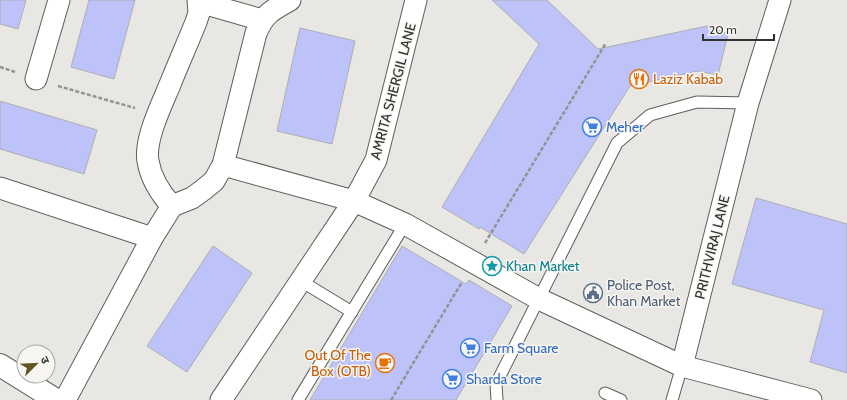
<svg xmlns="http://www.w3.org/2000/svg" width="847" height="400" font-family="Cabin,'Noto Sans Devanagari',sans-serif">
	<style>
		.building { fill: #bdc2f9; stroke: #aeaeb1 }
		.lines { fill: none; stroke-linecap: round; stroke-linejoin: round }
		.service-casing { stroke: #5f5e5b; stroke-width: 13 }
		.minor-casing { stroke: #5f5e5b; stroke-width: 23 }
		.secondary-casing { stroke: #5f5e5b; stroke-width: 24 }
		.path { stroke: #939390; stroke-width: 2.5; stroke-dasharray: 4 2; stroke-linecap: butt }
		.service { stroke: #fff; stroke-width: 11 }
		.minor { stroke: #fff; stroke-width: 21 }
		.secondary { stroke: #fff; stroke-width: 22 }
		.labels { text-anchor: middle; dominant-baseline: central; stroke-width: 3; stroke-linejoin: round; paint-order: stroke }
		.food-label { font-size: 14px; fill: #c56008; stroke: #f6f5f1; text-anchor: start }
		.street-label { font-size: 14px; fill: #323230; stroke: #f6f5f1 }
		.shop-label { font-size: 14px; fill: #366cbe; stroke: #f6f5f1; text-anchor: start }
		.culture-label { font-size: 14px; fill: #0d838f; stroke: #f6f5f1; text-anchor: start }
		.service-label { font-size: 14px; fill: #4e5e75; stroke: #f6f5f1; text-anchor: start }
	</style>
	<rect width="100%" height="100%" fill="#e8e7e4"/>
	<g class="building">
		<path d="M0,0H26L18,29L0,24Z"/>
		<path d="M89,0H135L114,79L71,67Z"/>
		<path d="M492,0H547L598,49L707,26L728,34L718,75L698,71L630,86L524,254L480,227L479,229L442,207L539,44Z"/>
		<path d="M300,28L355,41L332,144L277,131Z"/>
		<path d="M0,101L97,130L84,174L0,149Z"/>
		<path d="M756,198L847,224V373L810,362L824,310L732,284Z"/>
		<path d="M213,246L252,273L187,372L147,346Z"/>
		<path d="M402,246L466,284L469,280L512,306L456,400H310Z"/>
	</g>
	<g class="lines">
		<defs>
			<g id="service">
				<path d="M301,281L352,312"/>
				<path d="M605,393L621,400"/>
				<path d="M298,400L405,224"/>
				<path d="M497,400L496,384L617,143L650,115L697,102L748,103"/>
				<path d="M672,400L682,366"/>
			</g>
			<g id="minor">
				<path d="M199,2L262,20"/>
				<path d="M36,79L59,0"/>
				<path d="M223,165L354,201L405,224L539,299L682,366L811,400"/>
				<path d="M0,188L152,238"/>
				<path d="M172,206C160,193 151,179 148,161C144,139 163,102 171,82C179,62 188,42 196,22L199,13L198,0"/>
				<path d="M682,366L748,103L780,0"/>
				<path d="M65,400L152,238L172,206L192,198L203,190L214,181L223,165L256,33C265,13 271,11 290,0"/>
				<path d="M221,400L354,201L376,160L416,0"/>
			</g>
			<path id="secondary" d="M0,365L56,400"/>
		</defs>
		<use href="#service" class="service-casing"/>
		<use href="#minor" class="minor-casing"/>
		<use href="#secondary" class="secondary-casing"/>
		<g class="path">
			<path d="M0,67L15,72"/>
			<path d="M58,86L135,108"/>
			<path d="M485,243L606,43"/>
			<path d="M391,400L462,282"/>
		</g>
		<use href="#service" class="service"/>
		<use href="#minor" class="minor"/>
		<use href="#secondary" class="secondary"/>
	</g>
	<defs>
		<symbol id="restaurant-ring" viewBox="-11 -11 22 22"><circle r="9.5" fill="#f6f5f1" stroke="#e8710a" stroke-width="1.5"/><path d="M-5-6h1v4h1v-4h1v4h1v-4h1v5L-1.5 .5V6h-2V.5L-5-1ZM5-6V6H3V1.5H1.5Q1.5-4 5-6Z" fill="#e8710a"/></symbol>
		<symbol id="supermarket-ring" viewBox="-11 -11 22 22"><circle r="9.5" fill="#f6f5f1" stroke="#3f7fe0" stroke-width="1.5"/><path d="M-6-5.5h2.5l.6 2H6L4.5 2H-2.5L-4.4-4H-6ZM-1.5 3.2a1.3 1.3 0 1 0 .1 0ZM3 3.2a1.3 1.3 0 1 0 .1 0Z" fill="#3f7fe0"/></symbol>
		<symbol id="sight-ring" viewBox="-11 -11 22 22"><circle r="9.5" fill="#f6f5f1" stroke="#0f9aa8" stroke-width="1.5"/><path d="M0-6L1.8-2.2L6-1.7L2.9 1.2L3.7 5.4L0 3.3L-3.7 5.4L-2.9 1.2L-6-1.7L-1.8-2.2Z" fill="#0f9aa8"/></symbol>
		<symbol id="civic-ring" viewBox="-11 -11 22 22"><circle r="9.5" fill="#f6f5f1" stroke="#5c6f8a" stroke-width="1.5"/><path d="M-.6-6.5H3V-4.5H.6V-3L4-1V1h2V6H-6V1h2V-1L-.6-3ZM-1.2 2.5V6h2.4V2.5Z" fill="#5c6f8a"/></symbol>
		<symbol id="cafe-ring" viewBox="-11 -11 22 22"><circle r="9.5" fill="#f6f5f1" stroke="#e8710a" stroke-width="1.5"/><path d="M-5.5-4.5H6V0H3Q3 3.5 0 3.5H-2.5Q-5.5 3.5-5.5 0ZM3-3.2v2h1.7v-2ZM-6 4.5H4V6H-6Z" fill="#e8710a"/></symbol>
	</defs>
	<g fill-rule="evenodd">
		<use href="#restaurant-ring" x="628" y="68" width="22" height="22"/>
		<use href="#supermarket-ring" x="581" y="116" width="22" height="22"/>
		<use href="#sight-ring" x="481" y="255" width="22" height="22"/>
		<use href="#civic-ring" x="582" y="282" width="22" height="22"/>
		<use href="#supermarket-ring" x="459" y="337" width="22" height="22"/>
		<use href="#cafe-ring" x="374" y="352" width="22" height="22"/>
		<use href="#supermarket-ring" x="441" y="368" width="22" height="22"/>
	</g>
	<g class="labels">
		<g class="food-label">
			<text x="653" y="79">Laziz Kabab</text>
			<text x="371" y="355" text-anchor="end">Out Of The<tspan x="371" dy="16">Box (OTB)</tspan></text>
		</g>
		<g class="street-label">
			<text transform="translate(393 91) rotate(-75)">AMRITA SHERGIL LANE</text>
			<text transform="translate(712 247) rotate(-76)">PRITHVIRAJ LANE</text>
		</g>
		<g class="shop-label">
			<text x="606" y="127">Meher</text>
			<text x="484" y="348">Farm Square</text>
			<text x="466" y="379">Sharda Store</text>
		</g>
		<g class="culture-label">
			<text x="506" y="266">Khan Market</text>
		</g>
		<g class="service-label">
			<text x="607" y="285">Police Post,<tspan x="607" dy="16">Khan Market</tspan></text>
		</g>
	</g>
	<g transform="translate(36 364) rotate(66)"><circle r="19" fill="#f6f5f1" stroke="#a8a7a4"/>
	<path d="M0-3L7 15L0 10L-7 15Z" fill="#635522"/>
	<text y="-6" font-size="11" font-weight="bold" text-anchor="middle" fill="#323230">उ</text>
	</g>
	<path d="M703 34v6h71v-6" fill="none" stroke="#323230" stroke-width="2"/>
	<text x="709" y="34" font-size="12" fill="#323230" stroke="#f6f5f1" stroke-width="3" paint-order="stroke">20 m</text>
</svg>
